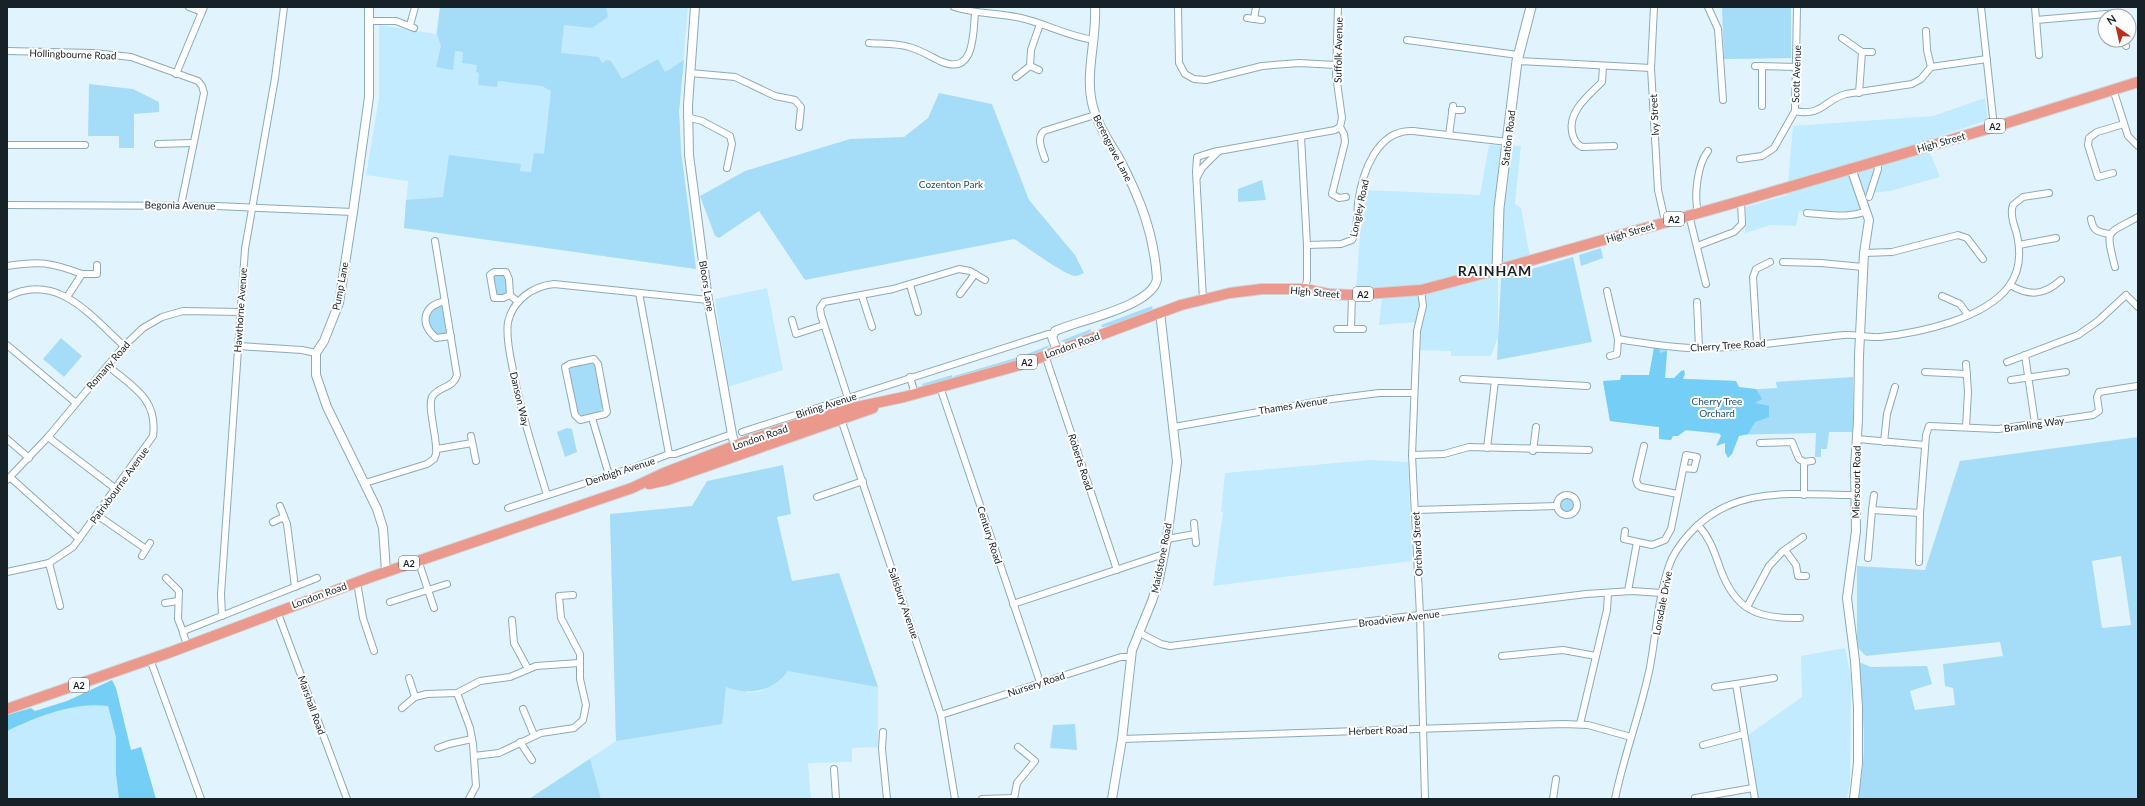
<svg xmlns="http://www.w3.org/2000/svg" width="2145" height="806" font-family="Lato,sans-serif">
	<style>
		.built { fill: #c2ebff }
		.green { fill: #a5ddf8; fill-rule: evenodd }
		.forest { fill: #75cef6 }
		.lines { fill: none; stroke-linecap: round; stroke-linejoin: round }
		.minor-casing { stroke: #8baab9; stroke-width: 8 }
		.tertiary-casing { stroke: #8baab9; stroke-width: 10 }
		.secondary-casing { stroke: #8baab9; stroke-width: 11 }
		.primary-casing { stroke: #d0d3d4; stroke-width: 12 }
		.minor { stroke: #fff; stroke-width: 6 }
		.tertiary { stroke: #fff; stroke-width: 8 }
		.secondary { stroke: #fff; stroke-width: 9 }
		.primary { stroke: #eb988d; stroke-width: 10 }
		.labels { text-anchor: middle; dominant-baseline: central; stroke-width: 4; stroke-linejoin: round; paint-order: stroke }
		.shield { fill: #fefefe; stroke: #5c6468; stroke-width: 1 }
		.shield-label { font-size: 9px; font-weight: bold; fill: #162227 }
		.street-label { font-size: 10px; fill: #162227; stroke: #fefefe }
		.park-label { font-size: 10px; fill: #215267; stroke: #fefefe }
		.district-label { font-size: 14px; font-weight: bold; letter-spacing: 1px; fill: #162227; stroke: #fefefe }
	</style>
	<rect width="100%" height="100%" fill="#e1f4fe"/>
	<g class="built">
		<path d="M440,7H688L679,111L681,151L696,269L404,228L408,181L366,175L379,98V25L436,34Z"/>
		<path d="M1985,98L1988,120L1925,141L1940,177L1890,191L1864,194L1861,212L1799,211L1796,226L1771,225L1745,233L1746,207L1787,195L1793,126L1933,116Z"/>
		<path d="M1489,145L1521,146L1515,204L1521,208L1530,257L1498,267V337L1491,356H1451V351L1418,350L1414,322L1379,325L1382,296L1356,292L1363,190L1480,195Z"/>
		<path d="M767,288L783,370L728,387L715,299Z"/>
		<path d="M1369,460L1408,462L1412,561L1213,586L1223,512H1221L1225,473Z"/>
		<path d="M610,514L747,693L759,692L773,685L839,573L878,687V747L852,748V762L808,763L811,799H529L616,741Z"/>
		<path d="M1845,648L1851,676L1850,783L1847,799H1758L1748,735L1802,697L1801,656Z"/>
		<path d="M93,704L108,706L116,737V772L119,799H7V731L31,719L78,705Z"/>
	</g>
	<g class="green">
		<path d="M440,7H606L608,17L592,28L564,25L561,53L599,57L602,63L607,60L611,61L622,79L658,59L665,72L684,60L679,111L681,151L696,269L404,228L406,200L443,197L449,155L521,164L520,171L531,172L534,153L544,154L551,91L542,86L498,81L497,87L478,85L479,73L476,72L477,65L462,63L463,52L455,51L453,70L436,67L441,46L437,34Z"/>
		<path d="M1722,7H1791V58L1724,59Z"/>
		<path d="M89,84L133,89L159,102V112L134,114V148H119V136H88Z"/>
		<path d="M939,93L992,104L1029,200L1075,255L1084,273C1081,274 1077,276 1075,276C1064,275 1026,246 1014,239L805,280L759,211L719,238L715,236L700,196L745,171L850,139L904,137L928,118Z"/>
		<path d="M1262,180L1266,200L1238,202V189Z"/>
		<path d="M1601,248L1603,258L1581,266L1579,255Z"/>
		<path d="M1573,257L1592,342L1497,360L1501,278Z"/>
		<path d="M506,273L509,293L497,297L492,275Z"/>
		<path d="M445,301L451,336L436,338L427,324L429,307Z"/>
		<path d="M1152,306L1153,310L1111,326L1102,327L1101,325Z"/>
		<path d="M1091,329V331C1083,337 1071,344 1060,341Z"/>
		<path d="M61,338L82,356L64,377L43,359Z"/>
		<path d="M1050,345C1041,359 973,373 955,379L954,376L1022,356Z"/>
		<path d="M1654,348L1667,350L1665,378L1736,381L1740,390L1777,388L1776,382L1853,377V432H1829L1827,449H1821V457H1815L1816,433L1730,435L1674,429L1671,440L1659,439V427L1610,421L1603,381L1649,378Z"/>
		<path d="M590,362L596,366L604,405L599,414L583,417L576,410L569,373L571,366Z"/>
		<path d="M952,375L953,379L923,387L922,384Z"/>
		<path d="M567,428L572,429L577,452L565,457L557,432Z"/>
		<path d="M2138,437V799H1857C1869,755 1862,706 1859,662L1871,667L1927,666L1932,684L1910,691L1915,710L1955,705L1953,688L1945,686L1943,664L2003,656L2000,642L1866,656L1857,647V566L1925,570L1960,461ZM2121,556L2131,625L2102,628L2092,561Z"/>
		<path d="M783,465L791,514L777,517L792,581L839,573L878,687L788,671C772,692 750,696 726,687L722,724L616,741L610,514L692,506L707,481Z"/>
		<circle cx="1567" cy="505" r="7"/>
		<path d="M1075,724L1077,750L1050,748L1053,725Z"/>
		<path d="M590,759L601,799H529Z"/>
	</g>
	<g class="forest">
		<path d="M1654,348L1659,349L1660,353L1667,351L1665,378H1674L1681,371L1684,370L1685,374L1683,379L1736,381L1739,387L1756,389L1762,399L1755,403L1769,406V417L1755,422L1748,434L1739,436L1732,454L1728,458L1725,452V443L1716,446L1721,436L1719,433L1686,430L1678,436H1673L1671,440L1659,439V427L1610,421L1603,381L1620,380L1621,375H1649Z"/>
		<path d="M112,680L116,688L131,750L141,747L156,799H119L116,774V737L108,706C73,702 39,716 7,731V715L31,708L35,711L67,701Z"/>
	</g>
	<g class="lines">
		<defs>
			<g id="minor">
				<path d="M189,7L202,12"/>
				<path d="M954,7C976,14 998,13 1021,18C1047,24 1067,36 1094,40"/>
				<path d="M1178,7L1179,63L1185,74L1194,79L1206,80L1262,66L1299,63L1336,65"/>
				<path d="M1338,7L1336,75L1342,118L1340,127L1344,134L1345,142L1332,194L1339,198L1346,197"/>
				<path d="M1654,7L1651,68L1658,190L1665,221"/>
				<path d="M1708,7L1718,29L1723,100"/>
				<path d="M1981,7L1994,127"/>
				<path d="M2035,7L2039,55"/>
				<path d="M1247,18L1262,20"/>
				<path d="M1254,19L1256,7"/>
				<path d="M2036,20L2118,13"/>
				<path d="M369,21H396L414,28"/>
				<path d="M410,25L415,7"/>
				<path d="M1926,31L1927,50L1931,67"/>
				<path d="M1842,38L1862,52H1872"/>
				<path d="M1407,40L1518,55"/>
				<path d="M2124,40L2126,46"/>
				<path d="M869,43C882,44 896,43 909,47C920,50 930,56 940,61C975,77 973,34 975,13"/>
				<path d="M7,51L94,53L131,57L198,81L202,86L204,93L181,205"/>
				<path d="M1517,61L1651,68"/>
				<path d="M1030,66L1039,70"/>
				<path d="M1603,66L1602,82C1589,95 1568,111 1572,132C1573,138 1576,144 1582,147L1614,146"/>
				<path d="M1755,66L1797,67"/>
				<path d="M690,73L735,77L775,96L795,100L801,107L799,127"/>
				<path d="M176,74L204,7"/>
				<path d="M1016,77L1030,66L1031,50L1040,24"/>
				<path d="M2113,89L2128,136L2138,146"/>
				<path d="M1859,93L1862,52"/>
				<path d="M1762,106V66"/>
				<path d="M1452,110H1462"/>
				<path d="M1795,111C1822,117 1824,100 1846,94L1912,84L1921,79L1931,67L1987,59"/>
				<path d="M687,117L702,121L730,136L732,144L727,168"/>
				<path d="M1449,135L1453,106"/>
				<path d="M1301,137L1307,245V280L1305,289"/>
				<path d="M158,144L193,143"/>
				<path d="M7,145H85"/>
				<path d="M1045,159C1042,150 1036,138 1044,131L1095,115"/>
				<path d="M1740,159L1762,156L1774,148L1795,111L1797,7"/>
				<path d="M2113,173L2098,177L2088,145L2089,138L2097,132L2124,124"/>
				<path d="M1197,177L1202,168L1218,152"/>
				<path d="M1869,197L1878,169L1877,160"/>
				<path d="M7,205L216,206L353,212"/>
				<path d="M1698,213C1694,196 1697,165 1708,151"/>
				<path d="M1807,213C1827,214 1848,219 1866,211"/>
				<path d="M1689,215L1706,284"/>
				<path d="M2091,219C2093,231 2098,232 2109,234"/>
				<path d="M1307,245L1341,244L1352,240C1358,230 1357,214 1358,203C1362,173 1377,129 1413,131L1508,142"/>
				<path d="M2019,245L2056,238"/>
				<path d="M1697,246L1734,232L1742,224L1741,201"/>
				<path d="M1864,253L1892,252L1958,235L1967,238L1983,259"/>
				<path d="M1783,262L1821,263L1863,267"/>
				<path d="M7,266C40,261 50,262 82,274L67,297"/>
				<path d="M2115,267C2105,228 2106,235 2138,217"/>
				<path d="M82,274H97V265"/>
				<path d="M910,285L918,312"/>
				<path d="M2010,285C2029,296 2043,296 2061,280"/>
				<path d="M1421,290L1423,306L1417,331L1412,455L1420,615L1425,799"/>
				<path d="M1607,291L1618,339"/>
				<path d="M639,293L669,454"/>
				<path d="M960,294L975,274"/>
				<path d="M510,295L509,279L506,272H494L490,275L494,298H503L510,295L518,302"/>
				<path d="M862,296L872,327"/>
				<path d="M1942,296L1960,304L1968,315"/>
				<path d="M7,297C57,271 91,316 124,346"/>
				<path d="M1203,299L1196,172L1197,157L1213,152L1335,130L1340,127"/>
				<path d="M445,301C423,306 419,323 436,338L451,336"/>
				<path d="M1697,302L1699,348"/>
				<path d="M792,320L796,334L824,325"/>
				<path d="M1337,329H1363"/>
				<path d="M1351,329L1352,295"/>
				<path d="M1757,343L1753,277L1756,269L1770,262"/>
				<path d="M7,345L76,403"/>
				<path d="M238,346L302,350L316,353"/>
				<path d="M1045,355L1117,570"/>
				<path d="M2025,355L2035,423"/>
				<path d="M1610,356L1617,354L1618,339C1642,343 1666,347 1690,348C1741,349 1793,340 1844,335C1856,334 1868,338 1880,337C1919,333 1985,319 2009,286C2021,270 2021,250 2016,231C2013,223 2010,213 2013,205L2023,197L2049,193"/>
				<path d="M594,359L598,364L607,412L605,414L580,420L575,415L565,367L570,364Z"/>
				<path d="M2007,362L2078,335L2098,321L2126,295L2138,307"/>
				<path d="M1966,364L1968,392L1966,427"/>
				<path d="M1925,372L1967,374"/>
				<path d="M910,377L915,394"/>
				<path d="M1463,379L1587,386"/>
				<path d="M2011,380L2066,372"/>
				<path d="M940,387L1040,682"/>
				<path d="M848,398L821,315L820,308L824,302L893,289L959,269L970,271L985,280"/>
				<path d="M840,416L941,715L955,799"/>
				<path d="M592,418L609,475"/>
				<path d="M1174,427L1332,399L1379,393H1414"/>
				<path d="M742,432L1048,334H1052"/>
				<path d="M471,436L476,461"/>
				<path d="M48,437L116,489"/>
				<path d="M7,439L29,458"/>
				<path d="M1857,439L1925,445"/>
				<path d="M1884,442L1887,414L1895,387"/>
				<path d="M1760,443L1792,442L1799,459L1804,462L1812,461"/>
				<path d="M1644,446L1636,480L1638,485L1641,487L1678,494"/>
				<path d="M1487,448L1495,381"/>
				<path d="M437,449L472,443"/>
				<path d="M1533,451L1536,427"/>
				<path d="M1412,455L1444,454L1469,447L1589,450"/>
				<path d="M11,478L79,539"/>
				<path d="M7,480L48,437L124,346L143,328L162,317L183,311L241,312"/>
				<path d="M365,483L427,464L434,459L436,454C438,440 427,407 432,397C438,386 453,389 457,375L435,241"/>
				<path d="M547,495C534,452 520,410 512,365C509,351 506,336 508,322C513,300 533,286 554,284L708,300"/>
				<path d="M1804,495V462"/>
				<circle cx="1567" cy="505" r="10"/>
				<path d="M817,497L863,481"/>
				<path d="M280,506L287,524L295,587"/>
				<path d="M508,508L638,466L669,454H675L732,434"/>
				<path d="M1415,510L1557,506"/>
				<path d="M1872,510L1874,495"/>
				<path d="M97,515L146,549"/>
				<path d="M273,522L284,517"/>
				<path d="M1194,523L1196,543"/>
				<path d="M1698,525C1710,538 1714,551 1720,568C1735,610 1757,619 1800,618"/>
				<path d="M1625,531L1624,539L1652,545L1665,540L1671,529L1686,455L1697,457L1694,469L1684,468"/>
				<path d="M1167,539L1195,534"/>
				<path d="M1785,550L1796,565L1798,576H1806"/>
				<path d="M142,556L150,543"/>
				<path d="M1868,558L1872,510L1920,513"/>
				<path d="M418,560L434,608"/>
				<path d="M1919,562L1920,513L1926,435L1929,426L1998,429L2093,415L2099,411L2097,397L2099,392L2137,386"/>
				<path d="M49,563L60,606"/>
				<path d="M7,572L49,563L73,547L153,436C158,399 133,387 108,366"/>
				<path d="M166,578L179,591L178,619L183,632"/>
				<path d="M357,582L363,618L374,651"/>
				<path d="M1628,591L1637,542"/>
				<path d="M390,602L447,584"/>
				<path d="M165,603L178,601"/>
				<path d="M1013,604L1164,554"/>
				<path d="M1747,607L1769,566L1782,552L1803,537"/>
				<path d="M277,611L347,799"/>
				<path d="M222,616L221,594L245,249L275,78L284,7"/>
				<path d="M512,620L514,643L528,669"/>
				<path d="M1138,632L1161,644L1170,646L1586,594L1632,591L1662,593"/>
				<path d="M187,645L183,633L186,630L317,578"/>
				<path d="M1502,656L1563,650L1596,656"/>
				<path d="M150,659L201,799"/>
				<path d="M409,678L415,697L427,694L457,693L480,681L510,677L536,666L579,663"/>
				<path d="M1736,684L1774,678"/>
				<path d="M1715,687L1736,684L1755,799"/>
				<path d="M457,693L470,728L473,744L476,786L469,799"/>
				<path d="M402,708L415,697"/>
				<path d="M523,709L534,735"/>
				<path d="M941,715L1121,657H1131"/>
				<path d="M1580,724L1607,610L1608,593"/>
				<path d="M883,732L882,749L887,799"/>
				<path d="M1122,739L1564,724L1588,725L1631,737"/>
				<path d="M520,742L532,760"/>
				<path d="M1703,745L1744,734"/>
				<path d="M438,748L449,744L472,739"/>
				<path d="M474,756L499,753L541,733L574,728L583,720L586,705L580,679V654L561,618L559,596L573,595"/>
				<path d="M834,769L836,799"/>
				<path d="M1695,798L1753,788"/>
				<path d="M982,799L1014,798"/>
				<path d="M1014,799L1017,783L1035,761L1018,747"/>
				<path d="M1553,799L1556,779"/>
				<path d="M1615,799C1624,754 1641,712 1650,667C1656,634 1658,598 1669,566C1673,553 1681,543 1690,533C1734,484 1796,495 1855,495"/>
			</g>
			<g id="tertiary">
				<path d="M369,7V97L353,212L339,303L324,341L316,353V375L327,407L377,509L383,528L386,571"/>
				<path d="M695,7L688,105L689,155L708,300L732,434L736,450"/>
				<path d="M1851,168L1869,220L1864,253L1859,356L1858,420L1855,467L1856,531L1847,598L1855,661L1858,708V763L1854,799"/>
				<path d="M1057,350L1052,337L1055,331C1078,320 1152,307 1157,279C1154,233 1140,198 1119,158C1109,141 1098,126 1093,107C1084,75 1097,40 1095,7"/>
				<path d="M1112,799L1122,739L1132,650L1152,601L1159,579L1167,539L1177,462L1160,312"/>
			</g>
			<path id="secondary" d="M1497,270L1499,208L1517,61L1531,7"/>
			<g id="primary">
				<path d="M649,484L667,480L873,408"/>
				<path d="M7,709L171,652L371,577L632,488L664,473L747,441L838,411L904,397L1020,365L1181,305L1230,293L1262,289H1305L1329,294L1352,295L1421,290L1497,270L1741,201L1994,127L2138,82"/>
			</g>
		</defs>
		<use href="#minor" class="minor-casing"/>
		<use href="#tertiary" class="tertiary-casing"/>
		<use href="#secondary" class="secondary-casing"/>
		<use href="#primary" class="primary-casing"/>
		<use href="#minor" class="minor"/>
		<use href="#tertiary" class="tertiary"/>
		<use href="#secondary" class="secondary"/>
		<use href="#primary" class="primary"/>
	</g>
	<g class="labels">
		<g class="shield">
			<rect x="1985" y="119" width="20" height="14" rx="3"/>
			<rect x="1664" y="212" width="20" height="14" rx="3"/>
			<rect x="1353" y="287" width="20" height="14" rx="3"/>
			<rect x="1017" y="355" width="20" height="14" rx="3"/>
			<rect x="399" y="556" width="20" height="14" rx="3"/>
			<rect x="69" y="678" width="20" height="14" rx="3"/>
		</g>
		<g class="shield-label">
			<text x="1995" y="126">A2</text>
			<text x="1674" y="219">A2</text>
			<text x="1363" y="294">A2</text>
			<text x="1027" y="362">A2</text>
			<text x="409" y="563">A2</text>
			<text x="79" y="685">A2</text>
		</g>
		<g class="street-label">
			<text transform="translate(1338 50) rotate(-89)">Suffolk Avenue</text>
			<text transform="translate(73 54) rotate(2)">Hollingbourne Road</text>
			<text transform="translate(1796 74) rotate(-88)">Scott Avenue</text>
			<text transform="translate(1654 115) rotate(-93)">Ivy Street</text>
			<text transform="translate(1508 138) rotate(-83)">Station Road</text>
			<text transform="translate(1941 142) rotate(-16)">High Street</text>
			<text transform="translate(1113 148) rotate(63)">Berengrave Lane</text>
			<text transform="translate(180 205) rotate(1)">Begonia Avenue</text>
			<text transform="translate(1359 208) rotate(-78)">Longley Road</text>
			<text transform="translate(1630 232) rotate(-17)">High Street</text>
			<text transform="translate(340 286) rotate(-79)">Pump Lane</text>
			<text transform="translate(707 286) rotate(81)">Bloors Lane</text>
			<text transform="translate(1315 292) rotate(5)">High Street</text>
			<text transform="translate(240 310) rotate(-86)">Hawthorne Avenue</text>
			<text transform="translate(1072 345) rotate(-20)">London Road</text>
			<text transform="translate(1728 345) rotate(-4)">Cherry Tree Road</text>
			<text transform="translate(108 365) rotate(-49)">Romany Road</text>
			<text transform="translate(520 399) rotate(77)">Danson Way</text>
			<text transform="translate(826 405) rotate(-18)">Birling Avenue</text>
			<text transform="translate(1293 405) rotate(-9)">Thames Avenue</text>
			<text transform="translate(2034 424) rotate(-8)">Bramling Way</text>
			<text transform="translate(760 437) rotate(-19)">London Road</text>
			<text transform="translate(1081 462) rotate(72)">Roberts Road</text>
			<text transform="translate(620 471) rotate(-18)">Denbigh Avenue</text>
			<text transform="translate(1856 482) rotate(-89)">Mierscourt Road</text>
			<text transform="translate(119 485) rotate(-54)">Patrixbourne Avenue</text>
			<text transform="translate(990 535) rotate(72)">Century Road</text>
			<text transform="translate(1417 544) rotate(-93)">Orchard Street</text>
			<text transform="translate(1161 558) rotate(-79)">Maidstone Road</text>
			<text transform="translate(319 595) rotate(-20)">London Road</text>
			<text transform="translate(904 603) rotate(71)">Salisbury Avenue</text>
			<text transform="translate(1662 603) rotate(-79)">Lonsdale Drive</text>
			<text transform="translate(1399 618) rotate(-7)">Broadview Avenue</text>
			<text transform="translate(1036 684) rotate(-18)">Nursery Road</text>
			<text transform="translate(312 705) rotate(70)">Marshall Road</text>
			<text transform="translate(1378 730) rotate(-2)">Herbert Road</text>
		</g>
		<g class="park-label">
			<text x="951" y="184">Cozenton Park</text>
			<text x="1717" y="401">Cherry Tree<tspan x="1717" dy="12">Orchard</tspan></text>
		</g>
		<g class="district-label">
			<text x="1495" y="270">RAINHAM</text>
		</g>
	</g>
	<rect width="2145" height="806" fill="none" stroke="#162227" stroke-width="16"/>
	<g transform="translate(2117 28) rotate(326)"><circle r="19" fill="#fefefe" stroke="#a1a6a8"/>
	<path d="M0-3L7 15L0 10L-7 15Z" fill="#bb2f1e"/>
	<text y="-6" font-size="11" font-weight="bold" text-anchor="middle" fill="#162227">N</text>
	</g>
</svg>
